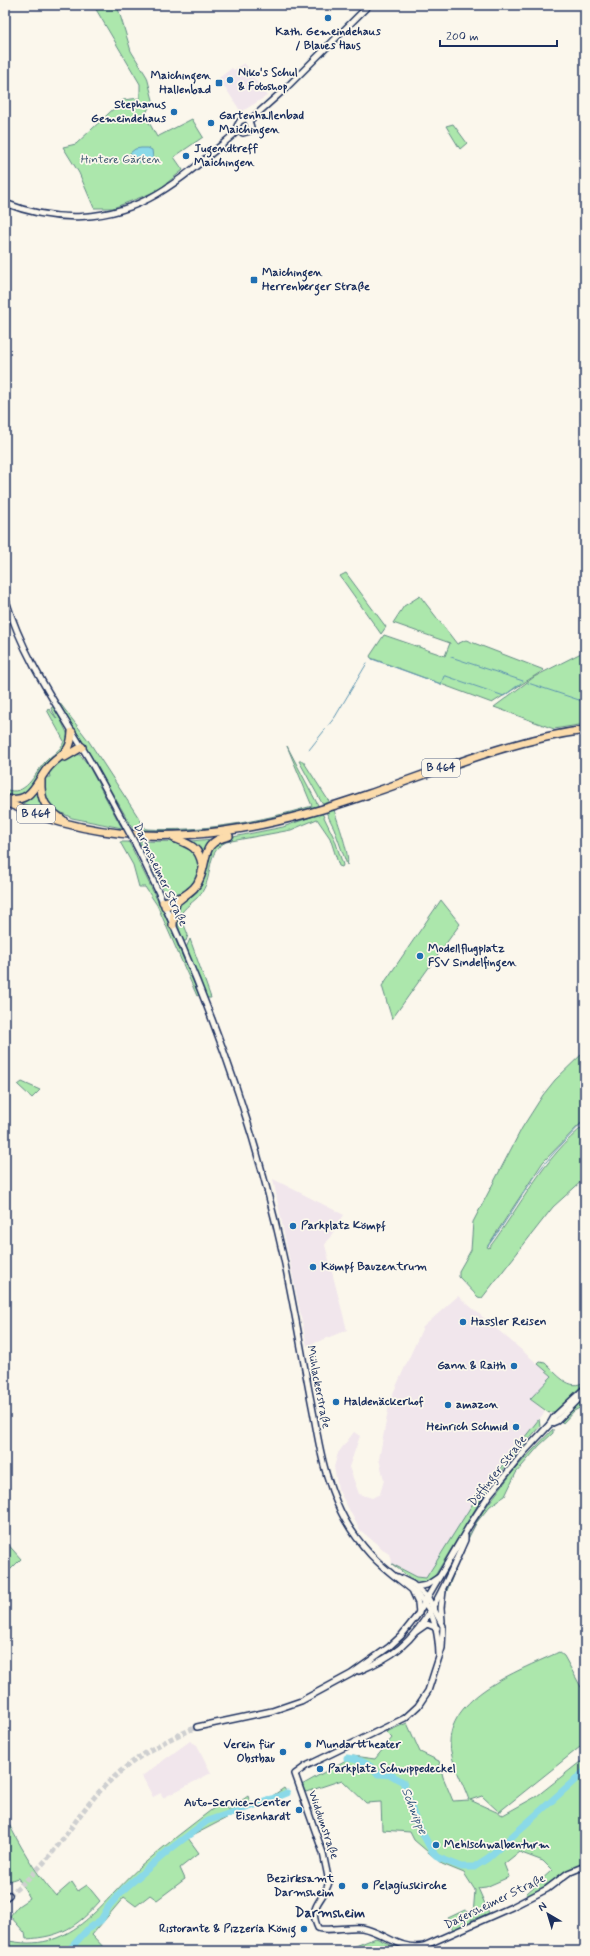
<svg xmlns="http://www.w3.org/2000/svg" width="590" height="1956" font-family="Mynerve,sans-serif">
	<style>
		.built { fill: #f1e6ec }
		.green { fill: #ace7ac; stroke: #648b85 }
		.water { fill: #8ad9e8; stroke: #5e95b1 }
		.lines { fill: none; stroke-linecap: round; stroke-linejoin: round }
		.stream { stroke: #5e95b1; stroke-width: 1 }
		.river { stroke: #8ad9e8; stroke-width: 7 }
		.secondary-tunnel { stroke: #cecfd0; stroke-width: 5; stroke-dasharray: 5 2.5; stroke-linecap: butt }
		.secondary-casing { stroke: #1b2f5e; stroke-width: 8 }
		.highway-casing { stroke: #1b2f5e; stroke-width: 10 }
		.secondary { stroke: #fbf7ec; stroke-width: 5 }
		.highway { stroke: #fcdcac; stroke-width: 7 }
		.secondary-bridge-casing { stroke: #1b2f5e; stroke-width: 8; stroke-linecap: butt }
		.secondary-bridge { stroke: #fbf7ec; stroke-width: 5 }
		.poi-dot { fill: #1f6fb2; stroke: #fbf7ec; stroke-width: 1.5 }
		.labels { text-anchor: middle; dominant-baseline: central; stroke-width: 3.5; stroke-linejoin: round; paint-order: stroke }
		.shield { fill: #fbf7ec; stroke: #5e6b89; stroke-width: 1 }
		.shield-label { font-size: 11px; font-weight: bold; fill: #1b2f5e }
		.poi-label { font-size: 12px; font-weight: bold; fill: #1b2f5e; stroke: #fbf7ec; text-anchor: start }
		.park-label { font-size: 12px; fill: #38546e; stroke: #fbf7ec }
		.street-label { font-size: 12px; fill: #1b2f5e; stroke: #fbf7ec }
		.water-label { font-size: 13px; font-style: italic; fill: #375a80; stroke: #fbf7ec }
		.quarter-label { font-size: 14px; font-weight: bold; fill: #1b2f5e; stroke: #fbf7ec }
	</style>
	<rect width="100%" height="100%" fill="#fbf7ec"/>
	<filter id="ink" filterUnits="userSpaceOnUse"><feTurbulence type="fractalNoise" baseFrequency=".025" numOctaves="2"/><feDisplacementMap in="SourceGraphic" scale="8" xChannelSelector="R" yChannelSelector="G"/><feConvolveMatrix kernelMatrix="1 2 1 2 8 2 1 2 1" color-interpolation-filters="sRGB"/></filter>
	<g filter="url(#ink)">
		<g class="built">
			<path d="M244,63L255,75L254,78L267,96L241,112L219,78L232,68L234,70Z"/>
			<path d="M273,1179L344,1215L325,1245L347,1330L307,1346Z"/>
			<path d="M458,1296L552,1376L530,1399L545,1412L475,1500L426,1578L417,1577L392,1564L391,1556L360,1530L338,1489L334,1467L338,1453L354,1432L360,1436L349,1467L359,1494L372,1498L380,1494L384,1480L379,1459L390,1400L423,1327Z"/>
			<path d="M190,1741L197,1745L211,1773L163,1798L161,1793L153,1797L142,1776Z"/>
		</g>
		<g class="green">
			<path d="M117,5L131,51L147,77L153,100L145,115L157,137L192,119L203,137L174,157L183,170L157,191L113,208H94L79,173L63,147L76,144L123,100L140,98V84L94,6Z"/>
			<path d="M453,124L467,143L460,149L446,126Z"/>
			<path d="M346,573L386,627L381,634L340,576Z"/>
			<path d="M420,596L457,644L466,640L544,670L492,703L371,658L370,656L384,635L445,656L450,643L393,623L404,606Z"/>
			<path d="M585,651V724L554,729L494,707L534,677Z"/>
			<path d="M59,702L88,740L146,829C203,832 258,822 312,806L287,746L319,807C257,823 197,835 133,829L83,742L58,704Z"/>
			<path d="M54,706L68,735L69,743L34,787L21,797L5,795V789C26,798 34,774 45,762C51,755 61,751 64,741L47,710L49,709L57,719L51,708Z"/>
			<path d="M75,754L80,755L87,763L122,828L72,818L48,806L43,787L46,777H50L49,772L59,763Z"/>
			<path d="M299,761H303L330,803L323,805Z"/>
			<path d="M38,787L47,811V812L19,802Z"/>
			<path d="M334,810C337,820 351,857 347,865L334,828L326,812Z"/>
			<path d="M322,813L335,840L343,865L342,867L339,866L330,838L317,819L291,830L226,842C205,853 214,874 202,892C197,900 188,904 182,912L181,917L188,935L186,941H182L176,915L178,906L201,884L211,847L228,838L283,827Z"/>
			<path d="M213,839L203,857L191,842V841Z"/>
			<path d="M139,841C151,842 172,840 182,843C201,849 204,872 192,886C187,893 178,895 170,897L166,895Z"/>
			<path d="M120,842H129L166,918L199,995L197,996L157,905L145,887H139L133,865Z"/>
			<path d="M441,900L460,924L392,1019L382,986Z"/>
			<path d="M190,939L211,998H205L186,948Z"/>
			<path d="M585,1051V1119L543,1162L487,1247L489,1248C520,1207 544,1157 585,1125V1178L553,1207L482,1298L478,1297L459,1277V1271L471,1250L473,1222L522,1128L543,1095L555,1080Z"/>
			<path d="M22,1082L40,1090L32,1098L18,1085Z"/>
			<path d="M540,1362L545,1363C556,1373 570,1393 585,1381V1384L556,1411L549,1413L530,1399L552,1376L538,1364Z"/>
			<path d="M585,1395V1405L574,1411L563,1423L560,1420Z"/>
			<path d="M539,1419L540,1426L501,1472L482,1498L433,1579L426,1584L425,1582L414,1581L392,1564L417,1577L426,1578L475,1500Z"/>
			<path d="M553,1429V1433L539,1446L516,1473L505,1496L490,1506L476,1523L466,1543L444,1598L465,1543L483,1511L515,1469Z"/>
			<path d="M5,1541L21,1559L5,1575Z"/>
			<path d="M559,1652L564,1656L581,1687H585V1743L499,1812L482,1796L470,1800L503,1815L537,1796L580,1762L585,1763V1864L570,1870L528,1897L526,1894L552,1870L543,1861L519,1852L504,1864L509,1877L486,1887L478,1888L489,1913L471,1920V1922L453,1930L448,1918L465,1910L473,1915L475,1890L464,1873L442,1864L414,1840L410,1832L382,1830L381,1802L366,1803L342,1780L306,1792L300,1786L353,1756L375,1759L392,1738L386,1732L407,1723L420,1752L439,1761L443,1777L453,1801L469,1800C463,1782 450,1762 450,1742C451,1694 523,1669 559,1652Z"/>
			<path d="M284,1788L288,1794L270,1803L238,1812L188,1838L199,1853L180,1868L185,1879L157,1900L150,1895L136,1906L124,1897L92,1935L107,1951H5V1940C71,1956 98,1905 140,1867C165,1845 193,1824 219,1804L223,1803L228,1810L248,1796L250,1803L265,1801Z"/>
			<path d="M5,1817C20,1845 34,1872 56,1896L72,1882L78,1891L87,1885L100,1901C77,1927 61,1937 26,1939L25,1933L10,1916L18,1906L30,1898L18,1878L5,1882Z"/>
			<path d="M376,1938L404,1951H354L353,1947Z"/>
		</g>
		<path class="water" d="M141,148H148L152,150L153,158L149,162H135L136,159L130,153L135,149Z"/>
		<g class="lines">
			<g class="stream">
				<path d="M451,657L523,681"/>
				<path d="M372,659L441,684L444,676H446L504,696L521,683"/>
				<path d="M528,683L585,702"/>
				<path d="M309,750L335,717L367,663"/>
				<path d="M488,1246C505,1224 518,1200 534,1178C549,1156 567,1139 585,1120"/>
			</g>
			<g class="river">
				<path d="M347,1758C361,1760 369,1763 378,1774L391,1775L403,1782L416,1821L432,1851L439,1858L462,1867H474L488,1858L585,1771"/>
				<path d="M68,1951L89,1928L101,1920L109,1906L124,1889L169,1850L207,1821L267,1801L287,1793"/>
			</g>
			<path class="secondary-tunnel" d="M9,1895C29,1879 47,1861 62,1840C74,1824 85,1807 99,1792C128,1761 158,1743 197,1727"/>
			<defs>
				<g id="secondary">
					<path d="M249,121L286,88L369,5"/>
					<path d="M239,130L243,133L250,131L251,127L249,121"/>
					<path d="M239,130L237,126L240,121L246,119L249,121"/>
					<path d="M5,203C55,223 110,222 157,194C186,177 213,152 239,130"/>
					<path d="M5,597C21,652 53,700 83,749C97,772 110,797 123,821"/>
					<path d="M138,849C201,978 252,1115 283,1255C294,1305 302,1356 312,1406C317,1431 320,1456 328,1479C338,1510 349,1531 371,1555C408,1594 437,1591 439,1655"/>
					<path d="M550,1424L557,1421L585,1393"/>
					<path d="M398,1577L412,1584L428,1598L443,1626L442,1648L428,1691L418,1706L405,1718L306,1766L295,1774L323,1853L329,1882C324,1901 307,1905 318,1928C324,1932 351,1926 362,1928C384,1932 400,1951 424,1946L512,1907L547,1889L568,1873L585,1866"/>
					<path d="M416,1587L427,1585L439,1577"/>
					<path d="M413,1592L418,1603L419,1613"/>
					<path d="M442,1621L441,1608L443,1591"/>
					<path d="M417,1631L427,1624L437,1628"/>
					<path d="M359,1671C373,1665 388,1658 400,1648C430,1623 449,1576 465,1540V1536"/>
					<path d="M197,1727L272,1711L301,1701L351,1674L389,1647L401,1636L416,1617L469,1526L489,1495L525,1451L550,1424L554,1417L585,1388"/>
					<path d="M5,1898L9,1895"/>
				</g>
				<g id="highway">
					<path d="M65,757L82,747"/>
					<path d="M41,780C40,802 46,808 63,820"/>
					<path d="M5,799C32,803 34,786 47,769C60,753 71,755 72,732"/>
					<path d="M5,802C127,857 247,837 369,794C440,770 510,740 585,730"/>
					<path d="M174,838C189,844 199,847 202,864"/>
					<path d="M163,902L181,897"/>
					<path d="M165,906C173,905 178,901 184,896C191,891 197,887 200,878C208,858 201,842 229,836"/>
					<path d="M173,925L174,911L176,903"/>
				</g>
			</defs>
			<use href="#secondary" class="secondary-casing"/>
			<use href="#highway" class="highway-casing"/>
			<use href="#secondary" class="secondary"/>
			<use href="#highway" class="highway"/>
			<defs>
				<path id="secondary-bridge" d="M123,821L138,849"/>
			</defs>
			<use href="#secondary-bridge" class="secondary-bridge-casing"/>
			<use href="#secondary-bridge" class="secondary-bridge"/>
		</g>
	</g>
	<g class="poi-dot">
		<circle cx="328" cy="18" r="4"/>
		<circle cx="230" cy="80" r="4"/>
		<rect x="215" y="79" width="8" height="8" rx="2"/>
		<circle cx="174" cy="112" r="4"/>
		<circle cx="211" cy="123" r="4"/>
		<circle cx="186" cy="156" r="4"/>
		<rect x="250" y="276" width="8" height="8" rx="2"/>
		<circle cx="420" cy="956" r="4"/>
		<circle cx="293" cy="1226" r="4"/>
		<circle cx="313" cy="1267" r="4"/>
		<circle cx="463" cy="1322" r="4"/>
		<circle cx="514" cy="1366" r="4"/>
		<circle cx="336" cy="1402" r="4"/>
		<circle cx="448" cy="1405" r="4"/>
		<circle cx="516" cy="1427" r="4"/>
		<circle cx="308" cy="1745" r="4"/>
		<circle cx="283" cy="1752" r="4"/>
		<circle cx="320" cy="1769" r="4"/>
		<circle cx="299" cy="1810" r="4"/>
		<circle cx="436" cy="1845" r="4"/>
		<circle cx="342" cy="1886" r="4"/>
		<circle cx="365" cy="1886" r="4"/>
		<circle cx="304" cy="1929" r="4"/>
	</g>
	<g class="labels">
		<g class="shield">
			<rect x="422" y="759" width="38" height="18" rx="3"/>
			<rect x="17" y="805" width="38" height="18" rx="3"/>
		</g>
		<g class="shield-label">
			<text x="441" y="768">B 464</text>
			<text x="36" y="814">B 464</text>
		</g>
		<g class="poi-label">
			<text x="328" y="32" text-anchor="middle">Kath. Gemeindehaus<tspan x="328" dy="14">/ Blaues Haus</tspan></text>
			<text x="238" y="73">Niko's Schul<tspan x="238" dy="14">&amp; Fotoshop</tspan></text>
			<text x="211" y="76" text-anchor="end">Maichingen<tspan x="211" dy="14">Hallenbad</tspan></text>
			<text x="166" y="105" text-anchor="end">Stephanus<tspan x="166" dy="14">Gemeindehaus</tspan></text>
			<text x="219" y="116">Gartenhallenbad<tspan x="219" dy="14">Maichingen</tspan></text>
			<text x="194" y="149">Jugendtreff<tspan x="194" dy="14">Maichingen</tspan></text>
			<text x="262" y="273">Maichingen<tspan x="262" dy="14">Herrenberger Straße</tspan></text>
			<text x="428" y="949">Modellflugplatz<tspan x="428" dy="14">FSV Sindelfingen</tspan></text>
			<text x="301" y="1226">Parkplatz Kömpf</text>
			<text x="321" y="1267">Kömpf Bauzentrum</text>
			<text x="471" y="1322">Hassler Reisen</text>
			<text x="506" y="1366" text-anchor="end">Gann &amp; Raith</text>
			<text x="344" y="1402">Haldenäckerhof</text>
			<text x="456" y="1405">amazon</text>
			<text x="508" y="1427" text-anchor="end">Heinrich Schmid</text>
			<text x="275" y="1745" text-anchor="end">Verein für<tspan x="275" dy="14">Obstbau</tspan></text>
			<text x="316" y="1745">Mundarttheater</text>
			<text x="328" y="1769">Parkplatz Schwippedeckel</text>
			<text x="291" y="1803" text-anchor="end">Auto-Service-Center<tspan x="291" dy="14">Eisenhardt</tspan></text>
			<text x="444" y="1845">Mehlschwalbenturm</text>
			<text x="334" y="1879" text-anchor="end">Bezirksamt<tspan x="334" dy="14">Darmsheim</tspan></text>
			<text x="373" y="1886">Pelagiuskirche</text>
			<text x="296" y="1929" text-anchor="end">Ristorante &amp; Pizzeria König</text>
		</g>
		<g class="park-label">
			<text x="121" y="160">Hintere Gärten</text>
		</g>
		<g class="street-label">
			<text transform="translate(160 875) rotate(65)">Darmsheimer Straße</text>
			<text transform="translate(318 1387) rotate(79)">Mühlackerstraße</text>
			<text transform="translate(498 1471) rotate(-52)">Döffinger Straße</text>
			<text transform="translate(323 1825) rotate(71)">Widdumstraße</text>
			<text transform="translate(495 1902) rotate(-26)">Dagersheimer Straße</text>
		</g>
		<g class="water-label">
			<text transform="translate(414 1811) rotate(68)">Schwippe</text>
		</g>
		<g class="quarter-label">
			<text x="330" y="1913">Darmsheim</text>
		</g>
	</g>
	<rect width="590" height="1956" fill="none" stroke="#fbf7ec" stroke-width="20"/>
	<rect x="10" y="10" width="570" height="1936" fill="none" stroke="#1b2f5e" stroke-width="1.5" filter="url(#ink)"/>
	<g transform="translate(548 1914) rotate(322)" stroke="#fbf7ec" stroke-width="3" paint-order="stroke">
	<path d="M0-3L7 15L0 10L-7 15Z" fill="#1b2f5e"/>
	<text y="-6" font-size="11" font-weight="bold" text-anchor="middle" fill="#1b2f5e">N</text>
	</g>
	<path d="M440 40v6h117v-6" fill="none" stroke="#1b2f5e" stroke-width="2"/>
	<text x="446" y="40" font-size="12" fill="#1b2f5e" stroke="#fbf7ec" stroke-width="3" paint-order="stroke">200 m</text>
</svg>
